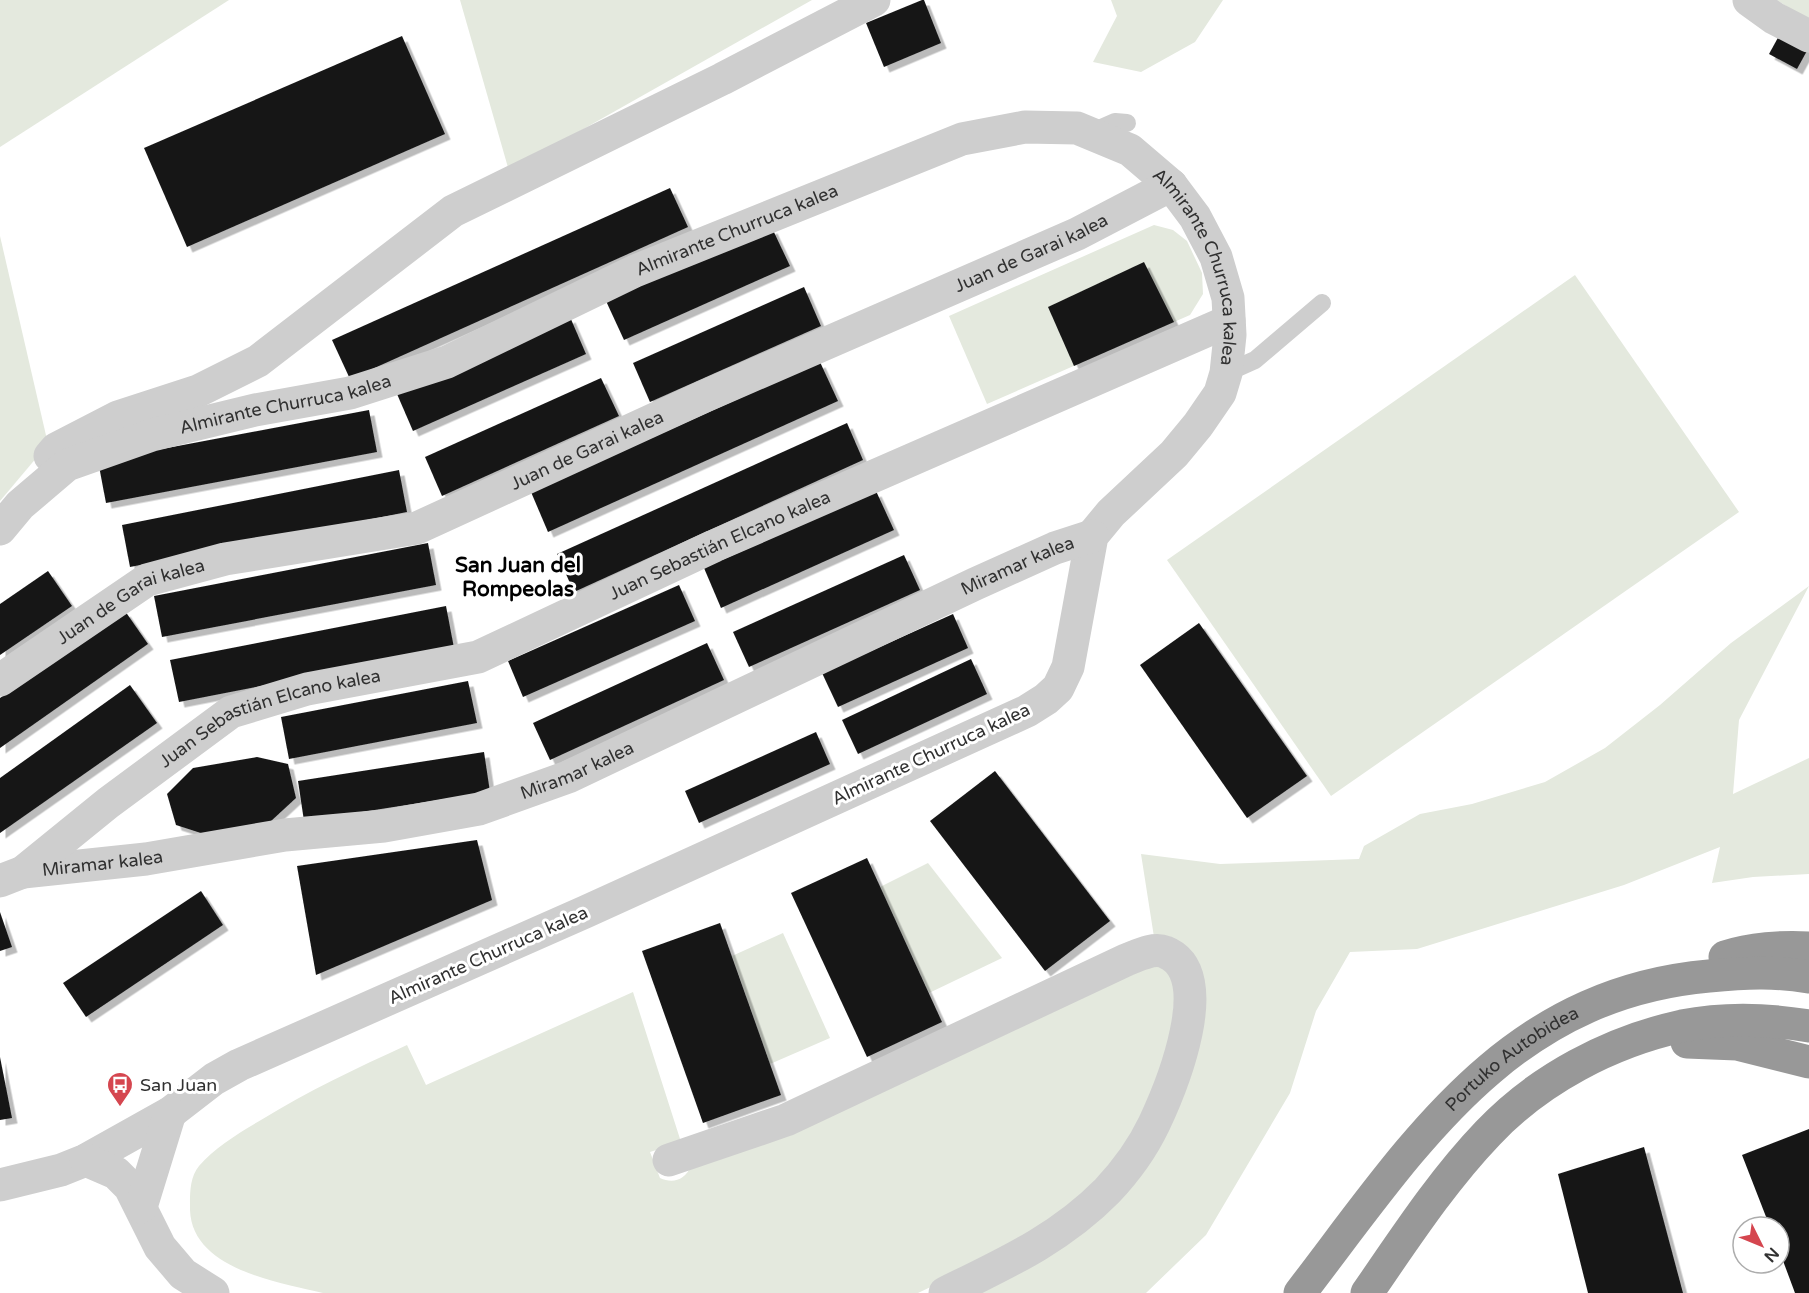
<svg xmlns="http://www.w3.org/2000/svg" width="1809" height="1293" font-family="'Varela Round',sans-serif">
	<style>
		.green { fill: #e4e9de }
		.building { fill: #181818; filter: url(#shadow) }
		.lines { fill: none; stroke-linecap: round; stroke-linejoin: round }
		.lane { stroke: #cecece; stroke-width: 18 }
		.street { stroke: #cecece; stroke-width: 33 }
		.highway { stroke: #989898; stroke-width: 33 }
		.labels { text-anchor: middle; dominant-baseline: central; stroke-width: 6; stroke-linejoin: round; paint-order: stroke }
		.street-label { font-size: 18px; fill: #313131; stroke: #fff }
		.poi-label { font-size: 18px; fill: #313131; stroke: #fff; text-anchor: start }
		.quarter-label { font-size: 21px; font-weight: bold; fill: #000; stroke: #fff }
	</style>
	<defs>
		<filter id="shadow"><feDropShadow dx="5.5" dy="5.5" stdDeviation="0" flood-color="#0004"/></filter>
	</defs>
	<rect width="100%" height="100%" fill="#fff"/>
	<g class="green">
		<path d="M0,0H229L0,147Z"/>
		<path d="M460,0H812L509,171Z"/>
		<path d="M1111,0H1223L1195,42L1141,72L1093,62L1117,16Z"/>
		<path d="M1777,0H1809V21Z"/>
		<path d="M1154,225L1173,230L1187,241L1202,273L1203,294L1190,315L987,404L949,316Z"/>
		<path d="M0,236L48,444L0,501Z"/>
		<path d="M1575,275L1739,512L1331,796L1167,560Z"/>
		<path d="M1809,586L1739,720L1733,794L1809,758V874L1753,877L1712,883L1720,847L1624,885L1417,949L1350,952L1316,1011L1290,1093L1206,1235L1146,1293H976L1122,1193L1196,958C1185,945 1171,940 1154,937L1141,854L1220,864L1359,859L1364,846L1420,814L1472,804L1545,782L1605,748L1660,705L1731,643Z"/>
		<path d="M928,863L1002,958L929,993L880,887Z"/>
		<path d="M783,933L830,1038L770,1064L732,956Z"/>
		<path d="M1158,965L1176,979L1171,1038L1150,1102L1117,1157L1066,1211L943,1281L918,1293H323C277,1282 192,1269 190,1210C190,1196 189,1178 199,1166C214,1148 240,1132 261,1120C308,1091 357,1068 407,1045L426,1085L633,992L681,1142L650,1152L660,1178C673,1184 685,1180 691,1166L1148,966Z"/>
	</g>
	<g class="building">
		<path d="M922,0H924L941,43L884,67L866,23Z"/>
		<path d="M1780,34L1808,49L1797,69L1769,54Z"/>
		<path d="M402,36L445,134L187,247L144,148Z"/>
		<path d="M670,188L688,227L350,379L332,340Z"/>
		<path d="M772,228L790,266L624,340L606,301Z"/>
		<path d="M1144,262L1174,322L1074,366L1048,307Z"/>
		<path d="M804,287L821,326L650,402L633,363Z"/>
		<path d="M570,317L586,354L413,431L397,394Z"/>
		<path d="M820,362L838,401L548,532L531,492Z"/>
		<path d="M601,378L619,416L442,496L425,457Z"/>
		<path d="M369,410L377,452L106,503L98,461Z"/>
		<path d="M847,423L863,460L574,592L557,554Z"/>
		<path d="M399,470L407,512L130,567L122,525Z"/>
		<path d="M876,491L894,530L721,608L704,568Z"/>
		<path d="M428,543L436,585L162,637L154,596Z"/>
		<path d="M904,555L920,590L749,667L733,632Z"/>
		<path d="M48,571L72,606L0,655V604Z"/>
		<path d="M679,585L695,621L523,697L508,661Z"/>
		<path d="M446,606L454,648L179,702L170,660Z"/>
		<path d="M125,611L148,644L0,748V698Z"/>
		<path d="M953,614L968,648L838,707L822,673Z"/>
		<path d="M1199,623L1307,776L1247,818L1140,665Z"/>
		<path d="M707,643L724,680L550,760L533,723Z"/>
		<path d="M971,659L987,694L858,754L842,720Z"/>
		<path d="M468,681L477,723L289,759L281,717Z"/>
		<path d="M130,685L157,723L0,833V778Z"/>
		<path d="M816,732L830,764L699,823L685,791Z"/>
		<path d="M484,752L490,792L304,821L298,781Z"/>
		<path d="M257,757L288,764L296,798L270,822L207,835L176,825L167,794L193,768Z"/>
		<path d="M995,771L1110,921L1045,971L930,821Z"/>
		<path d="M477,840L492,900L316,975L297,866Z"/>
		<path d="M867,858L942,1022L867,1057L791,893Z"/>
		<path d="M201,891L223,925L86,1017L63,983Z"/>
		<path d="M0,912L12,947L0,951Z"/>
		<path d="M720,923L781,1095L703,1123L642,951Z"/>
		<path d="M0,1057L12,1118L0,1120Z"/>
		<path d="M1809,1129V1293H1795L1779,1250V1227H1770L1742,1155Z"/>
		<path d="M1644,1147L1683,1293H1588L1558,1174Z"/>
	</g>
	<g class="lines">
		<g class="lane">
			<path d="M1090,133L1115,122L1127,123"/>
			<path d="M1226,373L1255,360L1322,303"/>
		</g>
		<g class="street">
			<path d="M1749,0L1774,18L1809,36"/>
			<path d="M50,456L56,449L118,417L198,391L258,361L453,211L722,79L874,0"/>
			<path id="s1" d="M0,529L20,505L67,465L152,435L255,410L350,393L447,362L635,271L962,139L1025,127L1077,128L1130,150L1171,185L1195,217L1216,257L1228,298L1230,335L1226,373L1220,393L1198,425L1174,454L1111,513L1092,536L1068,667L1058,688L1046,699L1027,711L585,912L239,1065L214,1079L170,1113L86,1160L61,1170L0,1185"/>
			<path id="s2" d="M0,680L147,580L225,559L417,528L705,396L1077,234L1171,185"/>
			<path id="s3" d="M23,872L146,859L285,835L384,826L479,809L568,777L975,584L1055,548L1092,536"/>
			<path id="s4" d="M0,881L23,872L108,803L231,712L307,689L478,657L714,546L1229,321"/>
			<path d="M86,1160L116,1173L130,1187L160,1247L183,1274L213,1293"/>
			<path d="M669,1160L786,1120L1126,960C1137,956 1153,947 1165,952C1219,973 1171,1088 1154,1124C1143,1147 1125,1172 1107,1191C1060,1239 1004,1264 945,1293"/>
			<path d="M141,1207L170,1113"/>
		</g>
		<g class="highway">
			<path d="M1725,957C1750,949 1783,946 1809,948"/>
			<path d="M1687,1042L1737,1044L1809,1062"/>
			<path id="s5" d="M1300,1293C1413,1146 1506,994 1709,976C1743,973 1776,971 1809,977"/>
			<path d="M1367,1293C1405,1238 1442,1181 1488,1133C1539,1079 1610,1042 1682,1026C1723,1018 1767,1019 1809,1026"/>
		</g>
	</g>
	<defs>
		<symbol id="bus-pin" viewBox="-11 -11 22 30"><path d="M0 17L-7.5 6A9.5 9.5 0 1 1 7.5 6Z" fill="#d5464f" stroke="#fff"/><path d="M-5-6H5V4H4V6H2V4H-2V6H-4V4H-5ZM-3.5-4V0h7V-4ZM-3.5 1.2v1.5H-2V1.2ZM2 1.2v1.5H3.5V1.2Z" fill="#fff"/></symbol>
	</defs>
	<g fill-rule="evenodd">
		<use href="#bus-pin" x="105" y="1070" width="30" height="40"/>
	</g>
	<g class="labels">
		<g class="street-label">
			<text stroke="none"><textPath href="#s1" startOffset="806">Almirante Churruca kalea</textPath></text>
			<text stroke="none"><textPath href="#s2" startOffset="1126">Juan de Garai kalea</textPath></text>
			<text stroke="none"><textPath href="#s1" startOffset="1364">Almirante Churruca kalea</textPath></text>
			<text stroke="none"><textPath href="#s1" startOffset="320">Almirante Churruca kalea</textPath></text>
			<text stroke="none"><textPath href="#s2" startOffset="640">Juan de Garai kalea</textPath></text>
			<text stroke="none"><textPath href="#s4" startOffset="807">Juan Sebastián Elcano kalea</textPath></text>
			<text stroke="none"><textPath href="#s3" startOffset="1052">Miramar kalea</textPath></text>
			<text stroke="none"><textPath href="#s2" startOffset="154">Juan de Garai kalea</textPath></text>
			<text stroke="none"><textPath href="#s4" startOffset="321">Juan Sebastián Elcano kalea</textPath></text>
			<text transform="translate(931 754) rotate(-25)">Almirante Churruca kalea</text>
			<text stroke="none"><textPath href="#s3" startOffset="566">Miramar kalea</textPath></text>
			<text stroke="none"><textPath href="#s3" startOffset="80">Miramar kalea</textPath></text>
			<text transform="translate(488 955) rotate(-24)">Almirante Churruca kalea</text>
			<text stroke="none"><textPath href="#s5" startOffset="318">Portuko Autobidea</textPath></text>
		</g>
		<g class="poi-label">
			<text x="140" y="1085">San Juan</text>
		</g>
		<g class="quarter-label">
			<text x="518" y="565">San Juan del<tspan x="518" dy="24">Rompeolas</tspan></text>
		</g>
	</g>
	<g transform="translate(1761 1245) rotate(133)"><circle r="28" fill="#ffffff" stroke="#adadad" stroke-width="1.5"/>
	<path d="M0-4.5L10 22L0 15L-10 22Z" fill="#d5464f"/>
	<text y="-9" font-size="16" font-weight="bold" text-anchor="middle" fill="#313131">N</text>
	</g>
</svg>
